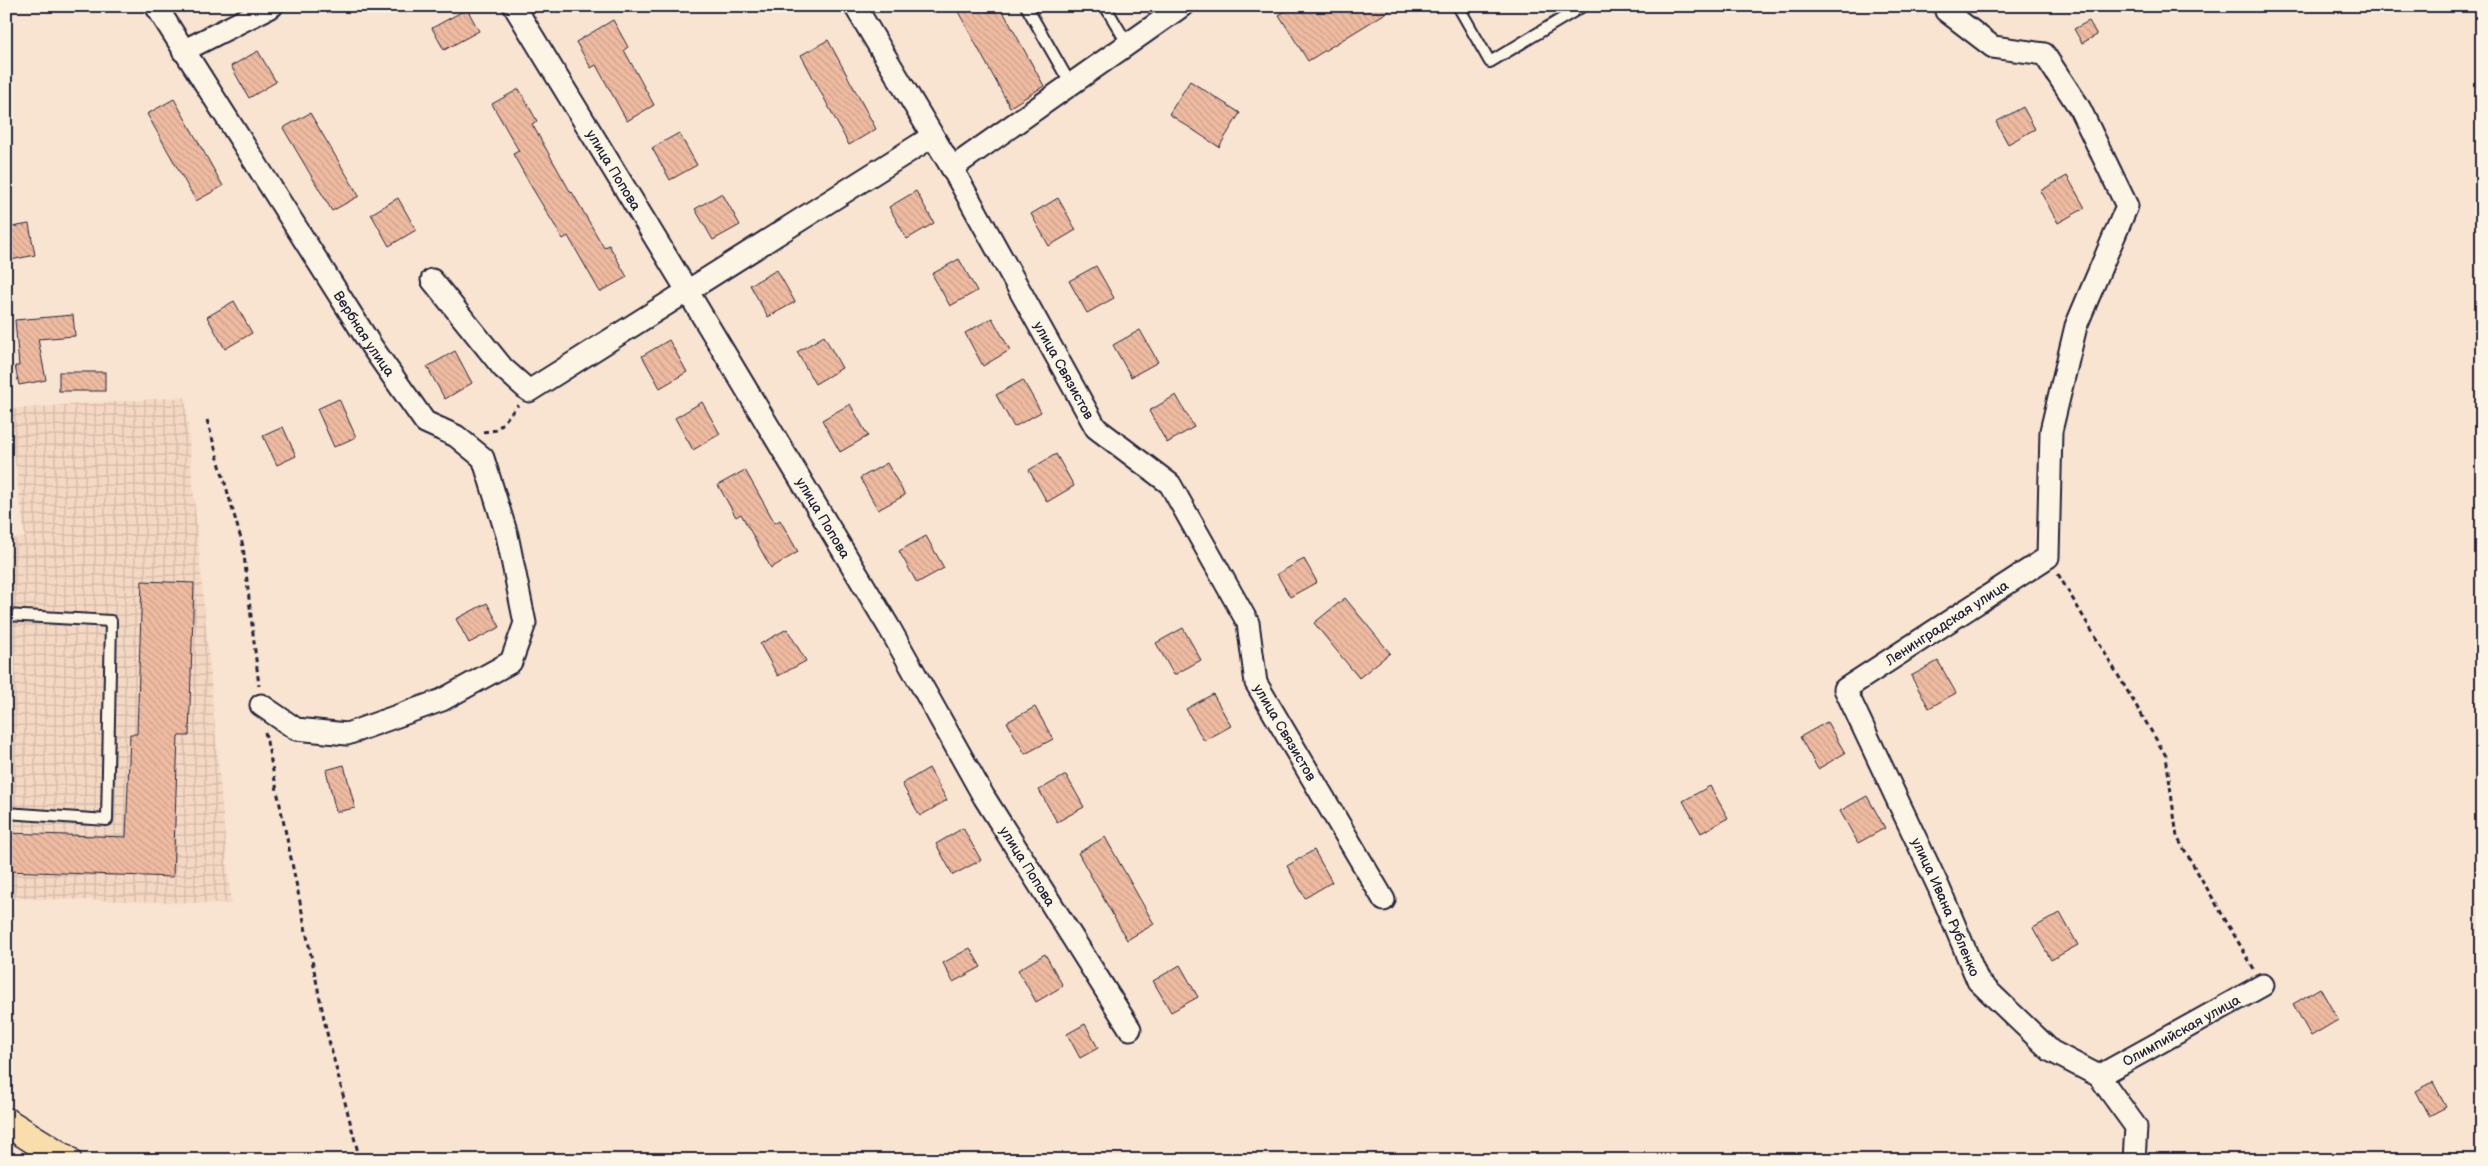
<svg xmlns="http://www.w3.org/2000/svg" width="2488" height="1166" font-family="'Balsamiq Sans',sans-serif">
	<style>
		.industrial { fill: url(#industrial-grid) }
		.building { fill: url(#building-back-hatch); stroke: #22223b }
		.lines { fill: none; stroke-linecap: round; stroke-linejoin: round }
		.lane-casing { stroke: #22223b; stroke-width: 14 }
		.street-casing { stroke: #22223b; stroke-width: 25 }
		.primary-casing { stroke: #22223b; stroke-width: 31 }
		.path { stroke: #22223b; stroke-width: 3; stroke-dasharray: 5 4; stroke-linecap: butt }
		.lane { stroke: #fcf5e5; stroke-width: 10 }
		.street { stroke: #fcf5e5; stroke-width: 21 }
		.primary { stroke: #f9ddab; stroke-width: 28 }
		.labels { text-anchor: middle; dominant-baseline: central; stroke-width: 5; stroke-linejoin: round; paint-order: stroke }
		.street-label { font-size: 14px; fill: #22223b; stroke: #fcf5e5 }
	</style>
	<defs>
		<pattern id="industrial-grid" width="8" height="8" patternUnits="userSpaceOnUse" patternTransform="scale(1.25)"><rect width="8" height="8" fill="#f5d8c3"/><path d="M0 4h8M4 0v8" fill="none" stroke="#d2b9a8"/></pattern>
		<pattern id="building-back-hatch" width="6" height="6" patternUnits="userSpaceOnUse" patternTransform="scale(1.25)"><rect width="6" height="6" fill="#efbba1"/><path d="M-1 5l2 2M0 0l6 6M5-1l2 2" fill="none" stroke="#cda08c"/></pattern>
	</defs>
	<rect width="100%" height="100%" fill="#f8e4d1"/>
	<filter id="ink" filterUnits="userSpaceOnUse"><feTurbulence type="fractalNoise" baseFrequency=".02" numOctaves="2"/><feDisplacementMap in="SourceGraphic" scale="10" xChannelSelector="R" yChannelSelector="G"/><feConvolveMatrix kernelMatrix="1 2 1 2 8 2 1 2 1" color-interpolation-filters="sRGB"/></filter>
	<g filter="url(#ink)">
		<path class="industrial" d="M185,397L231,904L6,898V539L25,537L8,409Z"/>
		<g class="building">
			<path d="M955,6H1000L1044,86L1010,107Z"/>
			<path d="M1294,6H1397L1308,61L1279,15Z"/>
			<path d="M467,9L479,31L444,50L432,28Z"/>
			<path d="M613,20L628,47L624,50L654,105L627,121L596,65L591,68L576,42Z"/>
			<path d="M2089,21L2097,35L2082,43L2074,29Z"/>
			<path d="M828,40L876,129L849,145L801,55Z"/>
			<path d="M258,51L276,82L249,98L231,66Z"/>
			<path d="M1190,81L1240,113L1219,147L1169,114Z"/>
			<path d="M519,89L537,121L532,124L571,193L572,192L604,248L609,245L627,277L600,292L568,236L563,239L531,186L513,154L519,151L492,104Z"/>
			<path d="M174,99L223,186L196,201L147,114Z"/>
			<path d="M2023,107L2035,129L2008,144L1996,122Z"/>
			<path d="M310,113L359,196L332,211L283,128Z"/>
			<path d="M679,133L697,165L670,180L652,148Z"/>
			<path d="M2067,176L2085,208L2058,223L2040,191Z"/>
			<path d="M916,191L934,223L907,239L889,207Z"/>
			<path d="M722,193L740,225L713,240L695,209Z"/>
			<path d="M398,198L416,230L389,246L371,214Z"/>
			<path d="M1058,198L1076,230L1049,246L1031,214Z"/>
			<path d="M29,224L35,255L6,261V228Z"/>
			<path d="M959,259L977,291L950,306L932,274Z"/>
			<path d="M1096,266L1114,298L1087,313L1069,281Z"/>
			<path d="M777,270L795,302L768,317L750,285Z"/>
			<path d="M234,301L252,333L225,349L207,317Z"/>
			<path d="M73,315L75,336L38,339L46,380L19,385L15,366H19L15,320Z"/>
			<path d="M992,318L1010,350L983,366L965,333Z"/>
			<path d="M1140,330L1158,362L1131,377L1113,345Z"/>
			<path d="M824,336L842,368L815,384L797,352Z"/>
			<path d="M669,340L687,372L660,388L642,356Z"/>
			<path d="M455,351L472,383L445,399L427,367Z"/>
			<rect x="59" y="372" width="46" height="19"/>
			<path d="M1023,380L1041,412L1014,427L996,395Z"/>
			<path d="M1176,395L1194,427L1167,443L1149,411Z"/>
			<path d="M339,399L356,437L334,447L317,409Z"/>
			<path d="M702,402L720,434L693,450L675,418Z"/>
			<path d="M850,404L868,436L840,452L822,420Z"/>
			<path d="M283,427L296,456L277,465L263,436Z"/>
			<path d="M1056,454L1074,486L1047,502L1029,470Z"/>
			<path d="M887,463L905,495L878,510L860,478Z"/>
			<path d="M745,470L775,523L780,520L798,552L771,568L741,514L736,517L718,485Z"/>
			<path d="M926,536L944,568L917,583L899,551Z"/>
			<path d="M1304,559L1317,582L1290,597L1277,574Z"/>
			<path d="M142,581L194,583L189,736H178L173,877L6,871V833L126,837L130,734H137Z"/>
			<path d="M1345,598L1390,653L1359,678L1314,623Z"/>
			<path d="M487,603L500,627L469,643L456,619Z"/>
			<path d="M1183,628L1201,660L1174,675L1156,643Z"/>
			<path d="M787,629L806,661L778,676L760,644Z"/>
			<path d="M1938,661L1956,693L1929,708L1911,676Z"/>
			<path d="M1213,694L1231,726L1204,741L1186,709Z"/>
			<path d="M1035,707L1053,739L1025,754L1007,722Z"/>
			<path d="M1827,722L1845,753L1818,769L1800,737Z"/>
			<path d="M344,765L355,808L336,812L326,770Z"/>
			<path d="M929,768L947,800L920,816L902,784Z"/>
			<path d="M1066,775L1084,807L1057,822L1039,790Z"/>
			<path d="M1710,786L1728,818L1701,833L1683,801Z"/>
			<path d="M1867,796L1885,828L1858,843L1840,811Z"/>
			<path d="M963,828L981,860L953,875L936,844Z"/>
			<path d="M1105,837L1154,924L1127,940L1078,853Z"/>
			<path d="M1314,850L1332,882L1305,898L1287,866Z"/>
			<path d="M2060,913L2078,945L2051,960L2033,928Z"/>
			<path d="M970,948L981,967L953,982L943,963Z"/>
			<path d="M1045,954L1063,986L1036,1002L1018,970Z"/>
			<path d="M1180,965L1198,997L1171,1012L1153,981Z"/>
			<path d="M2320,988L2338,1020L2311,1036L2293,1004Z"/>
			<path d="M1085,1024L1098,1048L1080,1058L1067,1034Z"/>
			<path d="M2433,1082L2446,1107L2429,1116L2416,1091Z"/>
		</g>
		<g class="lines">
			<defs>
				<g id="lane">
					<path d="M1026,6L1071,85"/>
					<path d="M1105,6L1127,43"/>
					<path d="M1458,6L1490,62L1583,6"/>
					<path d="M6,615L111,621L107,820L6,813"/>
				</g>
				<g id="street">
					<path id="s1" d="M156,6L372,347L425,422L456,436L483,458L507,535L525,623L511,662L442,700L347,734L296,729L261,705"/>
					<path id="s2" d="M514,6L688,292L890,629L984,797L1130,1029"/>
					<path id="s3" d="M855,6L952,168L1096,428L1170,484L1248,623L1256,683L1384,900"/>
					<path id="s4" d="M1946,6V11L1993,47L2044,54L2079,107L2127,206L2076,326L2051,431L2048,557L1845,689L1939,888L1978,981L2051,1051L2099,1076L2136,1127L2134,1160"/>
					<path d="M183,51L272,6"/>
					<path d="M952,168L1182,6"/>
					<path d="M432,280L503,368L529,391L933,136"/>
					<path id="s5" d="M2099,1076L2263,985"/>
				</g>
				<path id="primary" d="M6,1122L67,1160"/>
			</defs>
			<use href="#lane" class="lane-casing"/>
			<use href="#street" class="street-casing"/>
			<use href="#primary" class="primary-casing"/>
			<g class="path">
				<path d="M207,420L243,546L259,686"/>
				<path d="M483,432L497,430L518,405"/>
				<path d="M2058,574L2166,756L2177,837L2254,969"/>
				<path d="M265,732L327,1033L360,1160"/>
			</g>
			<use href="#lane" class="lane"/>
			<use href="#street" class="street"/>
			<use href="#primary" class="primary"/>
		</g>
	</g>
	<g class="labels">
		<g class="street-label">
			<text stroke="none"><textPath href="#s2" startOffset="192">улица Попова</textPath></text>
			<text stroke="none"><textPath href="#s1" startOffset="388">Вербная улица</textPath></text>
			<text stroke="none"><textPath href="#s3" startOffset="420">улица Связистов</textPath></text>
			<text stroke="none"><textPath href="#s2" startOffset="598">улица Попова</textPath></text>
			<text transform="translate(1947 623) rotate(-33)">Ленинградская улица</text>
			<text stroke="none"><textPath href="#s3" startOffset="856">улица Связистов</textPath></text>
			<text stroke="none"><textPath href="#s2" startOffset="1002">улица Попова</textPath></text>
			<text stroke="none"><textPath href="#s4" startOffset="1136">улица Ивана Рубленко</textPath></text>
			<text stroke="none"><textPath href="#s5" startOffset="94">Олимпийская улица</textPath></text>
		</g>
	</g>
	<rect width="2488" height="1166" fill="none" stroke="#fcf5e5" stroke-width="25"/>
	<rect x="12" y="12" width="2463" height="1141" fill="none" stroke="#22223b" stroke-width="2" filter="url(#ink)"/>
</svg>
